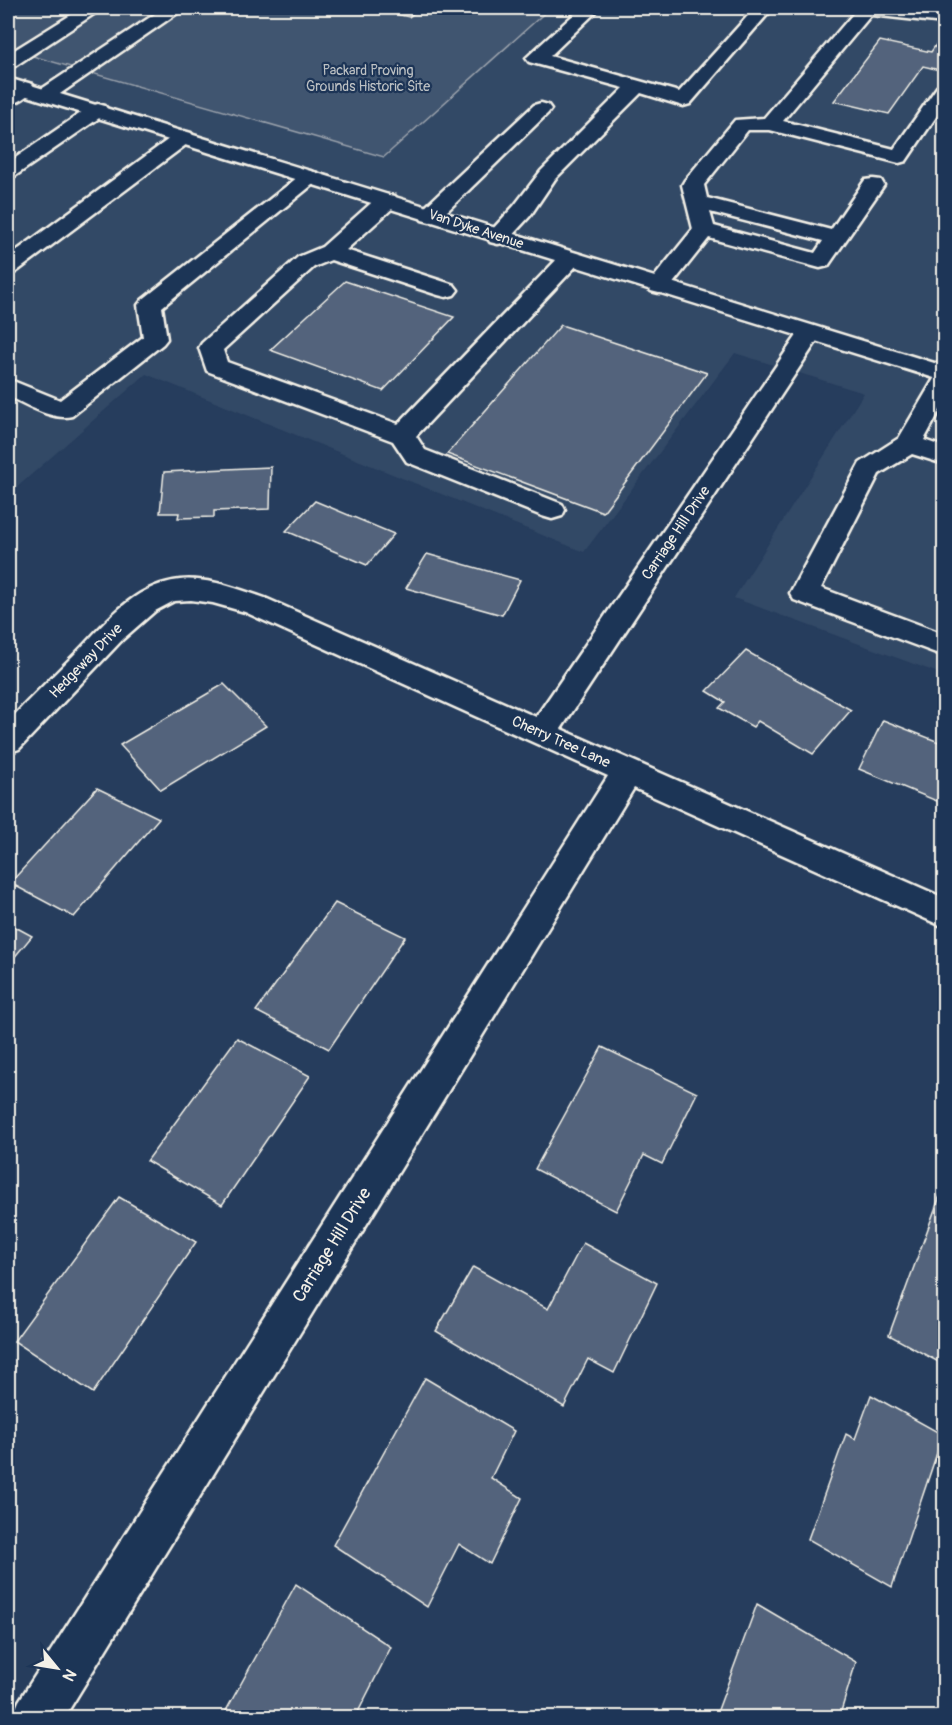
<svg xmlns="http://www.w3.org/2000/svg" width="952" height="1725" font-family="Pangolin,sans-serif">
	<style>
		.built { fill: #334966 }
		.green { fill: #40546f; stroke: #9aa2ac; stroke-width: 1.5 }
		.building { fill: #52647b; stroke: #f4f1e8; stroke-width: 1.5 }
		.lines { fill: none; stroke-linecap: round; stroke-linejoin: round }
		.minor-casing { stroke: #f4f1e8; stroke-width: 5 }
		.major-casing { stroke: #f4f1e8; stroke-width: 5 }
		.minor { fill: #1d3557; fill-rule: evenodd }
		.major { fill: #1d3557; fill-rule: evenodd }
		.labels { text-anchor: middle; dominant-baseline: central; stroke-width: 4.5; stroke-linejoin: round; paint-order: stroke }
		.far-park-label { font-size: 14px; fill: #bec2c4; stroke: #1d3557 }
		.far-street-label { font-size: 14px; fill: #f4f1e8; stroke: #1d3557 }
		.street-label { font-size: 15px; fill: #f4f1e8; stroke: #1d3557 }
		.near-street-label { font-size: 18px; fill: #f4f1e8; stroke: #1d3557 }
	</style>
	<rect width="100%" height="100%" fill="#263d5d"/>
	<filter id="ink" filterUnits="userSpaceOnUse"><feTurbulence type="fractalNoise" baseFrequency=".0167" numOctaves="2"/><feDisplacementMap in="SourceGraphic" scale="12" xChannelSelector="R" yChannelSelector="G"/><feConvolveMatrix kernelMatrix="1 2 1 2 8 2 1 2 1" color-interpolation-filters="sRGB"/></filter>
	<g filter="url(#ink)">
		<path class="built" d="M550,8H944V675L734,598L864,393L735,353L584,552L146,374L8,495V49L384,157Z"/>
		<path class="green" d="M20,8H550L384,157L8,49V15Z"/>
		<g class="building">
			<path d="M370,8H420L409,17Z"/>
			<path d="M944,33V71L923,66L889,114L834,101L880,41L931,52Z"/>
			<path d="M345,281L454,317L383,391L270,350Z"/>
			<path d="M561,325L707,373L603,512L447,454Z"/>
			<path d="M271,467L270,509L214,511V517L178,518L179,513H160L164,472Z"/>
			<path d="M315,501L394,534L367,565L286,531Z"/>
			<path d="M427,554L520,580L502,615L406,588Z"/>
			<path d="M746,651L851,710L813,754L758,721L753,727L719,708L725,702L707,691Z"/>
			<path d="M224,684L266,726L161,790L120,745Z"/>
			<path d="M883,720L944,744V804L859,769Z"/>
			<path d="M97,788L159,818L74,917L10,883Z"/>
			<path d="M335,903L405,937L329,1049L256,1011Z"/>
			<path d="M8,923L32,936L8,965Z"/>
			<path d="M237,1038L310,1076L222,1205L147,1161Z"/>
			<path d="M602,1047L697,1093L662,1164L644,1155L616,1211L535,1169Z"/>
			<path d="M941,1193L944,1195V1365L889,1335Z"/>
			<path d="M119,1197L196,1242L93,1393L14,1341Z"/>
			<path d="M583,1243L657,1283L614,1373L588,1359L564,1407L436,1331L473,1267L548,1309Z"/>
			<path d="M425,1378L514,1431L491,1478L522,1498L490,1564L459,1544L427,1607L333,1545Z"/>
			<path d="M871,1395L943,1435L892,1587L808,1539L846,1434L855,1439Z"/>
			<path d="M296,1584L391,1647L355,1718H222Z"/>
			<path d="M757,1604L856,1662L839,1718H715Z"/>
		</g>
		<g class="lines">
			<defs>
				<g id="minor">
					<path d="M82,8H103L15,66L8,68V54Z"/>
					<path d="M164,8H185L54,98H40L37,94L40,90Z"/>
					<path d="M581,8H600L550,56L679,92L755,8H773L690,104L683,106L641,93L555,179L530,216L506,242L498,244L490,242L487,237L490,232L514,206L541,171L624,88L529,62L526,58Z"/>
					<path d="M858,8H901L944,12V23L871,15L783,121L894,149L937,87L944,85V105L906,161L899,163L770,130H748L704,185L707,198L831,230L865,180L873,179L881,180L884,185L828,266L820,268L709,238L667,291L659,293L651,291L647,286L693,229L682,185L685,180L735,120L764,118ZM710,212L823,241L815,253L714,226Z"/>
					<path d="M25,82L32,84L35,88C29,96 17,103 8,105V91Z"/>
					<path d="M541,103L548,105L551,109L548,113L438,220L430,222L422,220L419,215L422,210L534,105Z"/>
					<path d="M98,104L105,106L108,110L105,114L15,176L8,178V163L91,106Z"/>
					<path d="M184,131L191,133L194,137L191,141L16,272L8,274V257L177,133Z"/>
					<path d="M310,171L317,173L321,177L317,181L162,307L167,339L163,344L72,416C52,421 26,404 8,396V379L60,400L143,337L138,305L142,300L303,173Z"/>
					<path d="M387,195L395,196L398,201L395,206L346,250L454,285L458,290L454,295L446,297L438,295L331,260L314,267L223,350L227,362L398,424L562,254L570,252L578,254L581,259L578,264L416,436L425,450L562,504L565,510L562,516L552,519L542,516L407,462L393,441L207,371L199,348L202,343L298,257L322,247L379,196Z"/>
					<path d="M810,326L818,328L822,333L561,729L944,898V927L634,788L64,1718H12L19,1701L608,776L245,612L213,603L191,600L174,601L155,611L123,639L19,749L8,753V722C29,699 51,678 73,656C104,625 132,585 180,580C208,577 238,589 265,598L536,717L802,328Z"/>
					<path d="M944,374V403L924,440L944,447V464L912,454L879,474L821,588L944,634V656L794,600L790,593L860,463L899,438L935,377Z"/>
				</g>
				<path id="major" d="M8,78L944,366V381L8,90Z"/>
			</defs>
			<use href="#minor" class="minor-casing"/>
			<use href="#major" class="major-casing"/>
			<use href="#minor" class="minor"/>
			<use href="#major" class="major"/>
		</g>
	</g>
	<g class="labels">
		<g class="far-park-label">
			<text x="368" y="70">Packard Proving<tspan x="368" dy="16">Grounds Historic Site</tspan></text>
		</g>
		<g class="far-street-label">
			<text transform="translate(476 229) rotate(18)">Van Dyke Avenue</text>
		</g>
		<g class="street-label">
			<text transform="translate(676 533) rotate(-56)">Carriage Hill Drive</text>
			<text transform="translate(86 661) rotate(-46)">Hedgeway Drive</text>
			<text transform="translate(561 742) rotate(24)">Cherry Tree Lane</text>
		</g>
		<g class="near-street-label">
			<text transform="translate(332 1245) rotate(-58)">Carriage Hill Drive</text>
		</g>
	</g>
	<rect width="952" height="1725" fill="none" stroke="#1d3557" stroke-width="30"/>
	<rect x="15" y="15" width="922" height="1695" fill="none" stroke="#f4f1e8" stroke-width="2" filter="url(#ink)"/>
	<g transform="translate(57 1668) rotate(120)" stroke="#1d3557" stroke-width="4.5" paint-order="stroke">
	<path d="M0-4.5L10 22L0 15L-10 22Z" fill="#f4f1e8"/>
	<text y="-9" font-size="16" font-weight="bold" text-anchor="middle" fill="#f4f1e8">N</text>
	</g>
</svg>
